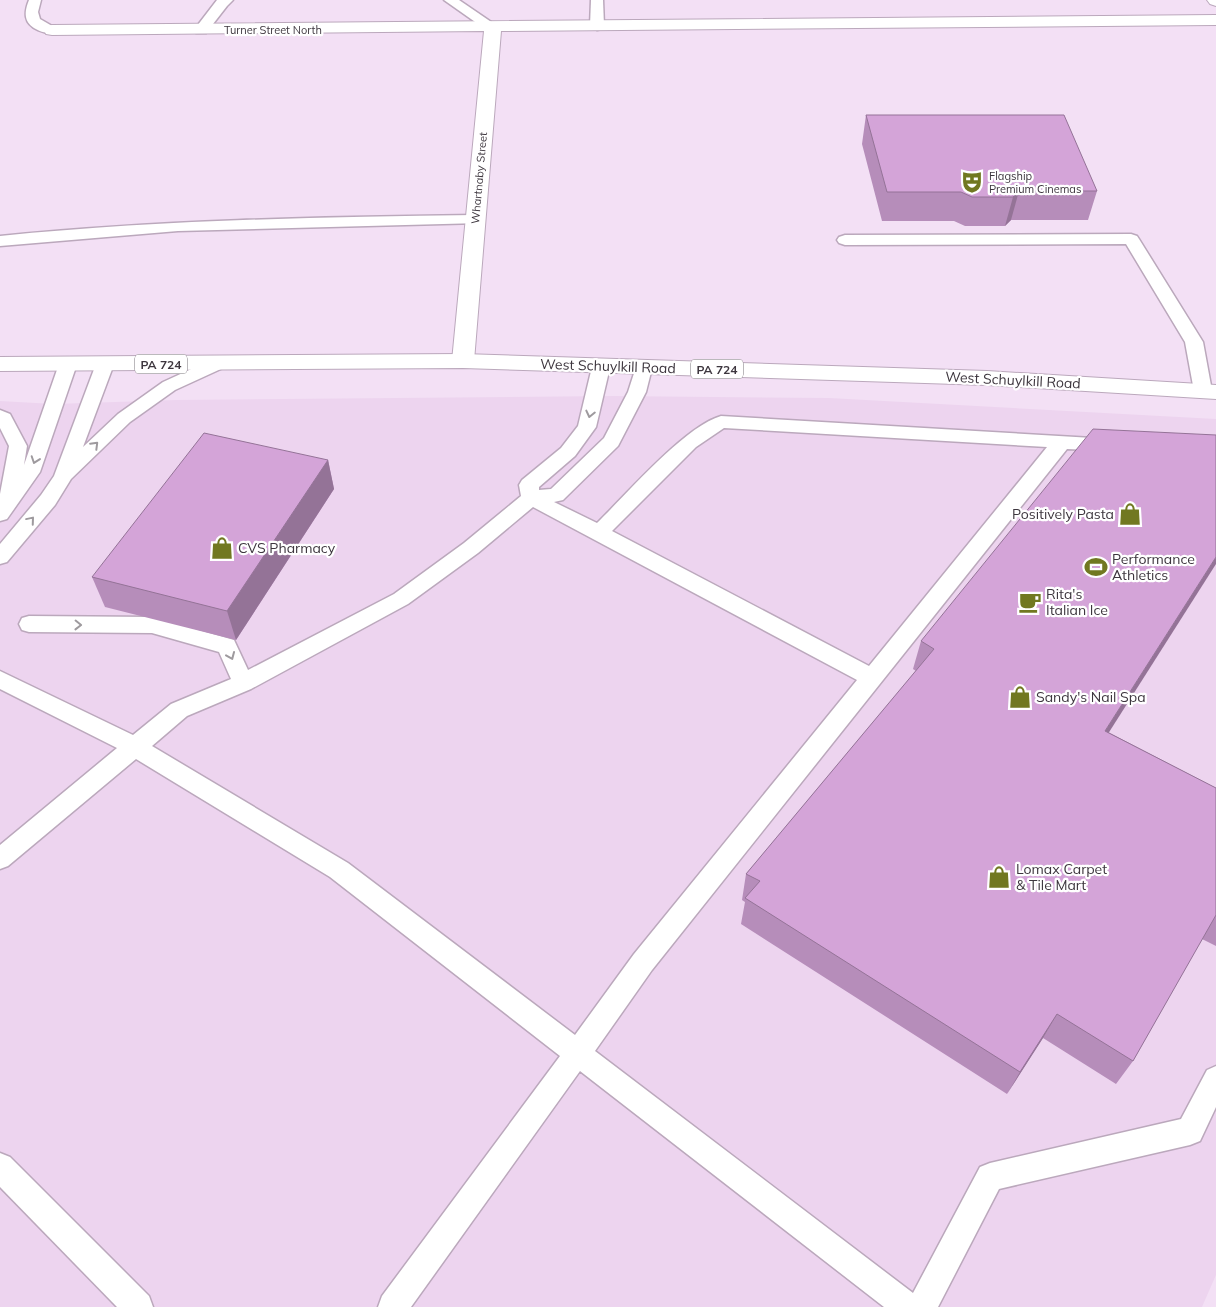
<svg xmlns="http://www.w3.org/2000/svg" width="1216" height="1307" font-family="Mulish,sans-serif">
	<style>
		.built { fill: #edd4ef }
		.lines { fill: none; stroke-linecap: round; stroke-linejoin: round }
		.lane-casing { stroke: #bba8bc; stroke-width: 3 }
		.street-casing { stroke: #bba8bc; stroke-width: 2 }
		.secondary-casing { stroke: #bba8bc; stroke-width: 2 }
		.primary-casing { stroke: #bba8bc; stroke-width: 2 }
		.lane { fill: #fff; fill-rule: evenodd }
		.street { fill: #fff; fill-rule: evenodd }
		.secondary { fill: #fff; fill-rule: evenodd }
		.primary { fill: #fff; fill-rule: evenodd }
		.wall { fill: #b68dba }
		.shaded-wall { fill: #947397 }
		.building { fill: #d4a4d8; stroke: #947397 }
		.oneway { stroke: #9e9a9e }
		.labels { text-anchor: middle; dominant-baseline: central; stroke-width: 4.5; stroke-linejoin: round; paint-order: stroke }
		.far-street-label { font-size: 11px; fill: #3d363e; stroke: #fff }
		.far-poi-label { font-size: 11px; fill: #3d363e; stroke: #fff; text-anchor: start }
		.shield { fill: #fff; stroke: #777278; stroke-width: 1 }
		.shield-label { font-size: 12px; font-weight: bold; fill: #3d363e }
		.street-label { font-size: 14px; fill: #3d363e; stroke: #fff }
		.poi-label { font-size: 14px; fill: #3d363e; stroke: #fff; text-anchor: start }
	</style>
	<rect width="100%" height="100%" fill="#f3e0f5"/>
	<path class="built" d="M613,396L829,398L1216,419V1275L1202,1307H0V401L54,404L176,400Z"/>
	<g class="lines">
		<defs>
			<g id="lane">
				<path d="M29,0H41L38,12L40,19L59,30L57,33C46,35 28,29 26,17C25,11 27,5 29,0Z"/>
				<path d="M217,0H233L227,6L206,33H196L194,30Z"/>
				<path d="M444,0H459L500,28L498,31H488Z"/>
				<path d="M591,0H603L604,26L602,29L597,30L590,26Z"/>
				<path d="M475,215L481,217L483,220L481,223L178,231L0,246V236C158,220 316,217 475,215Z"/>
				<path d="M1131,234L1137,236L1139,239L1203,342L1212,391L1209,395L1203,397L1197,395L1194,391L1185,342L1126,244L845,245L839,243L837,240L839,237L845,235Z"/>
				<path d="M68,359L74,360L77,364L40,472L7,519L0,521V494L9,446L0,428V410L10,414L27,446L24,465L59,364L62,360Z"/>
				<path d="M105,359L111,360L114,364L83,447L118,414L163,382L211,360L217,359L223,360L226,364L223,368L175,390L130,422L71,479L55,505L7,562L0,564V544L41,495L54,476L96,364L99,360Z"/>
				<path d="M601,361L607,363L610,367L596,427L575,456L539,487V490L551,489L604,438L628,392L637,364L643,362L649,364L652,368L646,392L618,446L563,500L554,502L597,523C625,496 685,426 721,416L1110,439L1117,441L1119,445L1117,449L1110,451L1067,449L652,970L595,1051L913,1293L980,1167L990,1163L1181,1119L1207,1070L1216,1066V1107L1200,1141L1190,1145L999,1189L938,1307H884L580,1071L411,1307H378L382,1296L560,1056L330,877L136,759L8,866L0,869V845L117,748L0,689V671L133,735L171,704L231,679L219,652L152,633L29,632L22,630L19,624L22,618L29,616L152,617L234,640L248,670L394,594L464,543L521,496L519,485L522,480L561,448L578,426L592,367L595,363ZM724,428L1047,447L869,666L612,531L696,447ZM533,507L857,680L634,954L575,1035L348,863L152,746L187,716L251,689L408,604L478,553Z"/>
				<path d="M0,1153L10,1157L149,1296L153,1307H117L0,1187Z"/>
			</g>
			<path id="street" d="M1216,15V25L501,31L474,361L471,366L463,368L455,366L452,361L484,31L52,35L46,34L44,30L46,26L52,25Z"/>
			<path id="secondary" d="M1207,0H1216V6L1210,4Z"/>
			<path id="primary" d="M463,354L987,371L1216,385V399L987,385L463,368L0,371V357Z"/>
		</defs>
		<use href="#lane" class="lane-casing"/>
		<use href="#street" class="street-casing"/>
		<use href="#secondary" class="secondary-casing"/>
		<use href="#primary" class="primary-casing"/>
		<use href="#lane" class="lane"/>
		<use href="#street" class="street"/>
		<use href="#secondary" class="secondary"/>
		<use href="#primary" class="primary"/>
	</g>
	<g class="wall">
		<path d="M866,115L1097,191L1088,220H1011L1005,226H965L954,221H882L862,144Z"/>
		<path d="M328,460L334,489L236,640L105,607L92,577Z"/>
		<path d="M921,641L1108,732L1216,788V946L1202,939L1133,1061L1116,1084L1043,1038L1007,1094L741,924L745,902L742,900L746,874L916,671L913,669Z"/>
	</g>
	<g class="shaded-wall">
		<path d="M1019,191L1011,220L1005,226L1013,197Z"/>
		<path d="M328,460L334,489L236,640L227,611Z"/>
		<path d="M1216,557V564L1092,759L1105,731Z"/>
		<path d="M1057,1014L1043,1038L1007,1094L1020,1072Z"/>
	</g>
	<g class="building">
		<path d="M866,115H1064L1097,191H1019L1013,197H972L961,192H887Z"/>
		<path d="M1093,429L1216,435V557L1105,731L1216,788V915L1133,1061L1057,1014L1020,1072L745,898L760,881L746,874L934,649L921,641Z"/>
		<path d="M204,433L328,460L227,611L92,577Z"/>
	</g>
	<defs><path id="oneway-chevron" d="M-2-3.5L2.5 0L-2 3.5" fill="none" stroke-width="1.6" stroke-linecap="round" stroke-linejoin="round" transform="scale(1.25)"/></defs>
	<g class="oneway">
		<use href="#oneway-chevron" transform="translate(590 414) rotate(103)"/>
		<use href="#oneway-chevron" transform="translate(95 445) rotate(-45)"/>
		<use href="#oneway-chevron" transform="translate(35 460) rotate(109)"/>
		<use href="#oneway-chevron" transform="translate(31 520) rotate(-50)"/>
		<use href="#oneway-chevron" transform="translate(78 625) rotate(1)"/>
		<use href="#oneway-chevron" transform="translate(231 656) rotate(67)"/>
	</g>
	<defs>
		<symbol id="theatre-bare" viewBox="-9 -9 18 18"><path d="M-5-5.5Q0-4 5-5.5V0Q5 5 0 6Q-5 5-5 0ZM-3.3-2.5H-1v1.5H-3.3ZM1-2.5H3.3v1.5H1ZM-2.8 1Q0 5.5 2.8 1Z" fill="#717821" stroke="#fff" stroke-width="2.5" paint-order="stroke"/></symbol>
		<symbol id="shop-bare" viewBox="-9 -9 18 18"><path d="M-5-2.5h2.3a2.7 3.5 0 0 1 5.4 0H5L5.5 6h-11ZM-1.5-2.5h3a1.5 2.3 0 0 0-3 0Z" fill="#717821" stroke="#fff" stroke-width="2.5" paint-order="stroke"/></symbol>
		<symbol id="stadium-bare" viewBox="-9 -9 18 18"><path d="M0-5a6.5 5 0 1 0 0 10a6.5 5 0 1 0 0-10ZM-3.5-1.8h7v3.6h-7Z" fill="#717821" stroke="#fff" stroke-width="2.5" paint-order="stroke"/></symbol>
		<symbol id="cafe-bare" viewBox="-9 -9 18 18"><path d="M-5.5-4.5H6V0H3Q3 3.5 0 3.5H-2.5Q-5.5 3.5-5.5 0ZM3-3.2v2h1.7v-2ZM-6 4.5H4V6H-6Z" fill="#717821" stroke="#fff" stroke-width="2.5" paint-order="stroke"/></symbol>
	</defs>
	<g fill-rule="evenodd">
		<use href="#theatre-bare" x="956" y="166" width="32" height="32"/>
		<use href="#shop-bare" x="1114" y="498" width="32" height="32"/>
		<use href="#shop-bare" x="206" y="532" width="32" height="32"/>
		<use href="#stadium-bare" x="1080" y="551" width="32" height="32"/>
		<use href="#cafe-bare" x="1014" y="586" width="32" height="32"/>
		<use href="#shop-bare" x="1004" y="681" width="32" height="32"/>
		<use href="#shop-bare" x="983" y="861" width="32" height="32"/>
	</g>
	<g class="labels">
		<g class="far-street-label">
			<text x="273" y="30">Turner Street North</text>
			<text transform="translate(479 178) rotate(-85)">Whartnaby Street</text>
		</g>
		<g class="far-poi-label">
			<text x="989" y="176">Flagship<tspan x="989" dy="13">Premium Cinemas</tspan></text>
		</g>
		<g class="shield">
			<rect x="135" y="354.5" width="52" height="19" rx="4"/>
			<rect x="691" y="359.5" width="52" height="19" rx="4"/>
		</g>
		<g class="shield-label">
			<text x="161" y="364">PA 724</text>
			<text x="717" y="369">PA 724</text>
		</g>
		<g class="street-label">
			<text transform="translate(608 366) rotate(2)">West Schuylkill Road</text>
			<text transform="translate(1013 380) rotate(3)">West Schuylkill Road</text>
		</g>
		<g class="poi-label">
			<text x="1114" y="514" text-anchor="end">Positively Pasta</text>
			<text x="238" y="548">CVS Pharmacy</text>
			<text x="1112" y="559">Performance<tspan x="1112" dy="16">Athletics</tspan></text>
			<text x="1046" y="594">Rita's<tspan x="1046" dy="16">Italian Ice</tspan></text>
			<text x="1036" y="697">Sandy's Nail Spa</text>
			<text x="1016" y="869">Lomax Carpet<tspan x="1016" dy="16">&amp; Tile Mart</tspan></text>
		</g>
	</g>
</svg>
